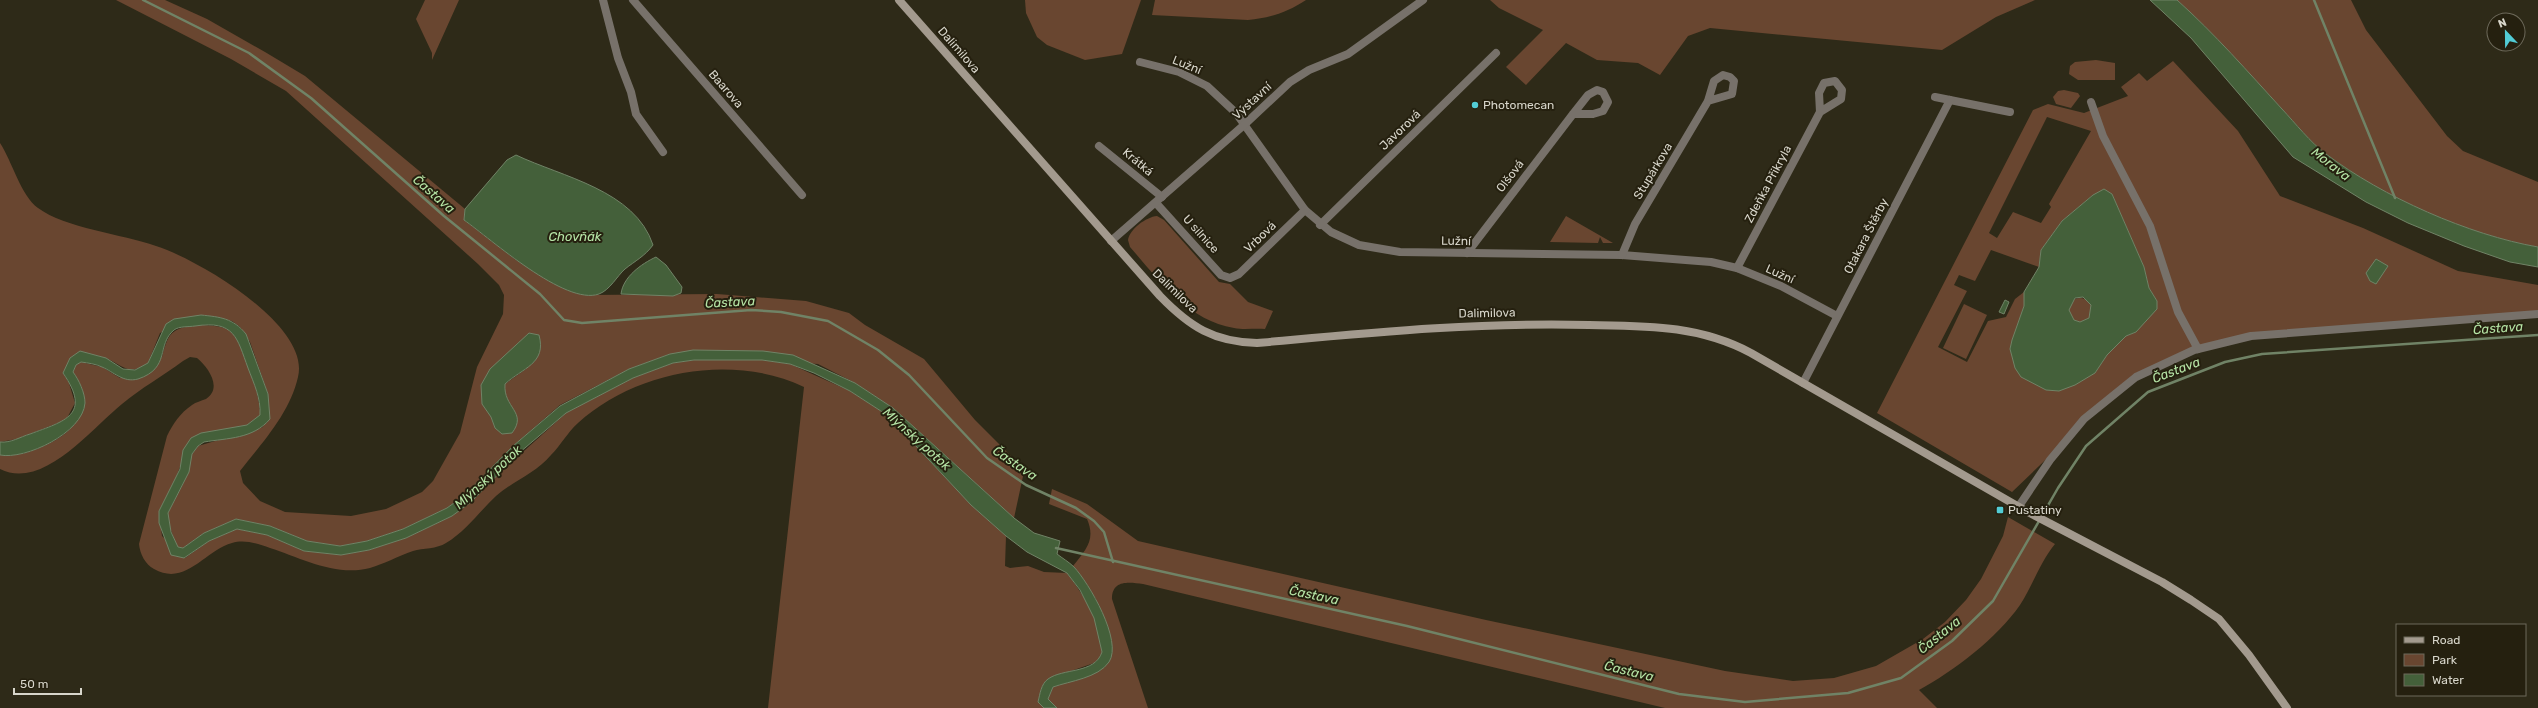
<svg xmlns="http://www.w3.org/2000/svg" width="2538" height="708" font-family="Rubik,sans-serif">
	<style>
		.green { fill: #694630; fill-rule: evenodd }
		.water { fill: #44603a; stroke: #708366; fill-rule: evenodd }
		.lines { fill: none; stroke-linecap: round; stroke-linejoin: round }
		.stream { stroke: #708366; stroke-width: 2.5 }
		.minor { stroke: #77716a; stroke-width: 8 }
		.secondary { stroke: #a39a8e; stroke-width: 8 }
		.poi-dot { fill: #52ccd5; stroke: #25200f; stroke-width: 1.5 }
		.labels { text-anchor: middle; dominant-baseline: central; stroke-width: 4; stroke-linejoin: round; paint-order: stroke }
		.street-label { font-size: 12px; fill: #d8d6cb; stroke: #25200f }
		.poi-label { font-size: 12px; fill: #d8d6cb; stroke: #25200f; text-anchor: start }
		.water-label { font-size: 13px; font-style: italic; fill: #b6e5a6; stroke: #25200f }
	</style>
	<rect width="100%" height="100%" fill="#2e2a18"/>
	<g class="green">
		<path d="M116,0H165L207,19L265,52L305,76L465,209L464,220L516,260L553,283L587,295L717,294L806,301L849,313L865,325L924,359L975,420L1012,457L1025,467L1014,518L893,408L855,383L818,364L670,354L629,369L560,405L513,446L465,495L447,508L403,529L367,541L340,546L307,541L270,526L236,519L204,533L183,548L177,547L168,522V513L183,484L192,454L198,446L263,427L268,394L250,342L240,327L232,321L201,315L160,333L148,363C127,377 124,365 105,358C97,355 88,354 80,352L63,373L69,383L75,403L66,420L17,439L0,442V143C12,161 21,196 38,208C65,228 122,234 156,246C197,259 311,325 298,377C290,413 262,443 240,471L243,483L260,501L285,512L351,516L386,509L422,492L433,481L460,433L477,367L503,314L504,295L499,285L478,264L286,91L231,59ZM519,342L526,369L505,384L504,395L512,407L495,428L491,417L506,356Z"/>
		<path d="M425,0H459L432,60V53L416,19Z"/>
		<path d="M1025,0H1141L1122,54L1085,60L1047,45L1037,37L1026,13Z"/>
		<path d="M1155,0H1306C1288,12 1270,18 1248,20L1152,15Z"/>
		<path d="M1490,0H2035L1996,17L1942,50L1710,28L1688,36L1660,75L1638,63L1597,60L1566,43L1526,85L1506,67L1543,30L1499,8Z"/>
		<path d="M2177,0H2351L2366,30L2447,136L2463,151L2538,182V247C2469,235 2382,197 2326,154C2310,142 2296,124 2282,109C2248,72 2215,34 2177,0Z"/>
		<path d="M2096,60L2115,63V80H2078L2069,74L2070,66L2075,62Z"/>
		<path d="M2173,61L2238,131L2280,196L2363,228L2458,271L2538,285V312L2251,334L2136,373L2012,492L1877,413L2033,110L2048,104L2084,113L2128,96L2121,87L2139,73L2147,81ZM2047,117L2091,131L2049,204L2051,207L2041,223L2013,212L1997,238L1989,233ZM2112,194L2144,267L2149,288L2157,301L2136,332L2126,336L2107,355L2095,373L2010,349L2024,306V292L2015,299L2006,317L1988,321L1967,362L1938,347L1967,291L1954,285L1959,275L1975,281L1991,250L2039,267L2041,250L2062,221L2093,195Z"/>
		<path d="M2064,90L2078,93L2080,96L2071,108L2056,104L2053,97L2058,91Z"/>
		<path d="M1157,216L1164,220L1219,282L1230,284L1248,302L1273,311L1265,329C1255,328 1244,330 1234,328C1187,320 1159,280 1130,247L1128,240C1130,229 1146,217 1157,216Z"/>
		<path d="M1566,216L1613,243H1603L1600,237L1598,243L1550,242Z"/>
		<circle cx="2080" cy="310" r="12"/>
		<path d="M1964,304L1987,315L1966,359L1943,348Z"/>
		<path d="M201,325C213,326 225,325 234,334C245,345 261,399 260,415C245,435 213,428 191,438L175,480L159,511L162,536L185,558L209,541L237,529L267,535L304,551L341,555L369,550L406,538L452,516L566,413L633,378L673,363L694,360H762L790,364L850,391L887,415L971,505L1006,536L1005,566L1010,568L1028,566L1044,572L1067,573C1081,591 1109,633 1101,657L1094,663L1048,679L1038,702L1044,708H768L804,387C733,353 636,370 578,423C567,433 561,445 551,455C536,473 513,481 496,496C480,511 465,532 446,543C437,549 423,548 413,551C398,556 384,564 370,568C336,577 301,558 270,548C258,544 245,539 232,543C205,550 186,587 154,569C145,564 140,554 139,544L167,436C173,424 180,413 192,405C196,402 201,401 206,399C223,388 208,367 197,358L190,357L183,361C163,376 141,388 122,404C92,428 43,491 0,469V455C19,459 55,444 69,430C76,423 80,411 85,403L82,388L73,372L76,365L81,362L102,367L120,378L162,357C169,329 174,328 201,325Z"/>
		<path d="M1052,489L1087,504L1138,541L1486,620L1725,671L1793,681L1834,678L1876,666L1923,639L1945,622L1966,600L1981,579L2003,536L2008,517L2055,544C2040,562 2033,585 2020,605C1997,638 1954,671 1919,690L1937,708H1665L1143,584C1128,582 1112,580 1112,599L1148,708H1057L1048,699L1053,687L1099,671L1111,641L1096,599L1073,566C1086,549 1096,540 1087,519L1049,504Z"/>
	</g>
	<g class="water">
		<path d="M2150,0H2177C2215,34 2248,72 2282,109C2296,124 2310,142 2326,154C2383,197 2469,235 2538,247V267L2510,262L2464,246L2408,223L2366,202L2293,157L2191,38Z"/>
		<path d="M516,155C562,177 635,190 653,245C645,256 635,261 625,269C617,276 610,290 599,294C565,306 491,239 464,220L465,209L507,160Z"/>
		<path d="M2104,189L2112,194L2144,267L2149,288L2157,301V309L2136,332L2126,336L2107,355L2095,373L2075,385L2059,391L2046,390L2021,377L2015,368L2010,349L2012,340L2024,306V292L2039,267L2041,250L2062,221L2093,195ZM2083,297L2091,305L2089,318L2080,322L2074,320L2069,310L2075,298Z"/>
		<path d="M656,257L666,265L682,287L681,293L673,296L621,294C623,277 641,264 656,257Z"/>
		<path d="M2376,259L2388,266L2376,284L2370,281L2366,273Z"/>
		<path d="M2005,300L2009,302L2004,314L1999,312Z"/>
		<path d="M201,315C220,317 233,318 246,334L268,394L270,419C253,439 228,438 204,442L198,446L192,454L189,472L168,513L171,532L178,547L183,548L204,533L236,519L270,526L307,541L340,546L367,541L403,529L447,508L465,495L513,446L560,406L629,369L670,354L693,350L763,351L793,355L855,383L893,408L1014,518L1034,533L1060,541L1057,554C1062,558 1069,562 1074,567C1089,583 1123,641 1109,662C1098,678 1070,681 1053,687L1048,699L1057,708H1044L1038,702C1040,694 1041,684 1048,679C1063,668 1095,674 1102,652L1094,618L1080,590L1067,573L1027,552L1006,536L971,505L887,415L850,391L814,373L790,364L762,360H694L673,363L633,378L566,413L519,453L471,502L452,516L406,538L369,550L341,555L304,551L267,535L237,529L209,541L184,558L171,555L159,523V511L180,469L183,450L191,438L201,433L247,425L260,415C261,398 254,384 248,368C237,338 235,320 195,326C189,327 179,326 174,330C156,345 171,368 138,379C123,383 114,372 102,367C96,364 88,363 81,362L76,365L73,372C79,380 85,393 85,403C83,433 25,460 0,455V442C11,443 20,437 30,434C65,421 92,415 63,373L70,358L80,351L106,358L123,369L135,370L148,363L166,324L174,319Z"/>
		<path d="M529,333L539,335C547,364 522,368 505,384C503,408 528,412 512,433L502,434L495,428L491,417L482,404L481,385L490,369Z"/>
	</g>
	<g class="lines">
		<g class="stream">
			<path d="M143,0L249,53L311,98L444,216L540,294L564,320L582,323L751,310L781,312L828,321L878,350L909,375L987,458L1026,485L1076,508L1094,521L1104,532L1113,562"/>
			<path d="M2314,0L2395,198"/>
			<path d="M1056,548L1407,626L1679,694L1745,702L1848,693L1901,678L1952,641L1993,601L2058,488L2086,446L2148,392L2225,362L2262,354L2538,335"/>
		</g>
		<g class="minor">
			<path d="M603,0L618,58L631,92L636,114L663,152"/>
			<path d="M633,0L802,195"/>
			<path d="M1140,62L1179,72L1207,86L1236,113L1305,210L1331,232L1359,245L1400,252L1622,255L1711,262L1737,268L1781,286L1837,316"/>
			<path d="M1935,97L2010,112"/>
			<path d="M2091,102L2103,136L2150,226L2178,312L2198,349"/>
			<path d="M1099,146L1162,197"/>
			<path d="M1156,203L1221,275L1230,278L1239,274L1305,210"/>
			<path d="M1320,225L1496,53"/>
			<path d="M1111,241L1244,125L1290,82L1309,70L1348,54L1423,0"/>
			<path d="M1467,253L1573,114L1588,95L1597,90L1603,92L1608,102L1603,111L1593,114H1573"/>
			<path d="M1622,255L1635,224L1708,101L1714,81L1723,75L1730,77L1734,81L1732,94L1708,101"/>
			<path d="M1737,268L1820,112L1819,93L1824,83L1835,81L1842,90L1841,99L1820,112"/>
			<path d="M1803,383L1950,100"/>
			<path d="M2019,506L2050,460L2084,419L2136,377L2194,350L2251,336L2538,314"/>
		</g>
		<path class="secondary" d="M899,0L1160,296C1190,327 1214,342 1257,343C1368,333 1477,322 1589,325C1646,326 1699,325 1751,353L2026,511L2162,582L2191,600L2219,619L2249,655L2287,708"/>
	</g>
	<g class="poi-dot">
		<circle cx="1475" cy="105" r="4"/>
		<rect x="1996" y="506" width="8" height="8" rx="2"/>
	</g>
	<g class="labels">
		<g class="street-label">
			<text transform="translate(959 50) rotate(49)">Dalimilova</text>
			<text transform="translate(1187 65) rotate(22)">Lužní</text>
			<text transform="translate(726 89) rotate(49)">Baarova</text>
			<text transform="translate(1252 101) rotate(-43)">Výstavní</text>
			<text transform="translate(1400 130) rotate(-44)">Javorová</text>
			<text transform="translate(1138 162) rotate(40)">Krátká</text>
			<text transform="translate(1653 171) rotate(-59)">Stupárkova</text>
			<text transform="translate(1510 176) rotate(-53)">Olšová</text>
			<text transform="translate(1768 184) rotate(-62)">Zdeňka Přikryla</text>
			<text transform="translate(1201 234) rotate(48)">U silnice</text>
			<text transform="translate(1866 236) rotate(-63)">Otakara Štěrby</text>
			<text transform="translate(1260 237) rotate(-44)">Vrbová</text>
			<text transform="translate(1456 241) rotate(1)">Lužní</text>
			<text transform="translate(1780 274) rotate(24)">Lužní</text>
			<text transform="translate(1175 291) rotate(44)">Dalimilova</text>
			<text transform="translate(1487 313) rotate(-1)">Dalimilova</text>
		</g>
		<g class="poi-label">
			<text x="1483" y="105">Photomecan</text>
			<text x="2008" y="510">Pustatiny</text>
		</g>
		<g class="water-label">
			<text transform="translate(2331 164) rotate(38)">Morava</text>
			<text transform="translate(434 194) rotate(41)">Častava</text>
			<text x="575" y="236">Chovňák</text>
			<text transform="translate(730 302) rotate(-3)">Častava</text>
			<text transform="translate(2498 328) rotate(-4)">Častava</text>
			<text transform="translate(2176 370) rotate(-21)">Častava</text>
			<text transform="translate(917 439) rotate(42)">Mlýnský potok</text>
			<text transform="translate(1015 463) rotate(34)">Častava</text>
			<text transform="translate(488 477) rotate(-43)">Mlýnský potok</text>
			<text transform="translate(1314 595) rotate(12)">Častava</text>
			<text transform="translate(1939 635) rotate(-39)">Častava</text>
			<text transform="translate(1629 671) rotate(14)">Častava</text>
		</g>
	</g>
	<rect x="2396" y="624" width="130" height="72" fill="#25200f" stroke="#6d695a"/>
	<rect x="2404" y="637" width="20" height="6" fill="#a39a8e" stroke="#6d695a"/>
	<text x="2432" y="644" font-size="12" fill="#d8d6cb">Road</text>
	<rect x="2404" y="654" width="20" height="12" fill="#694630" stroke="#6d695a"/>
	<text x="2432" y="664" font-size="12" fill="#d8d6cb">Park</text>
	<rect x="2404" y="674" width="20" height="12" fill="#44603a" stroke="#6d695a"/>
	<text x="2432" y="684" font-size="12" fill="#d8d6cb">Water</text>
	<g transform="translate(2506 32) rotate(338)"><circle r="19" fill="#25200f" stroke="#6d695a"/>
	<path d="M0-3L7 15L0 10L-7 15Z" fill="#52ccd5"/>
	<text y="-6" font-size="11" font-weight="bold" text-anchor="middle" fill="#d8d6cb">N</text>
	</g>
	<path d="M14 688v6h67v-6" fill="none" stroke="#d8d6cb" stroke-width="2"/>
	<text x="20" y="688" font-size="12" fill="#d8d6cb" stroke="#25200f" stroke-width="3" paint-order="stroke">50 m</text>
</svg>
